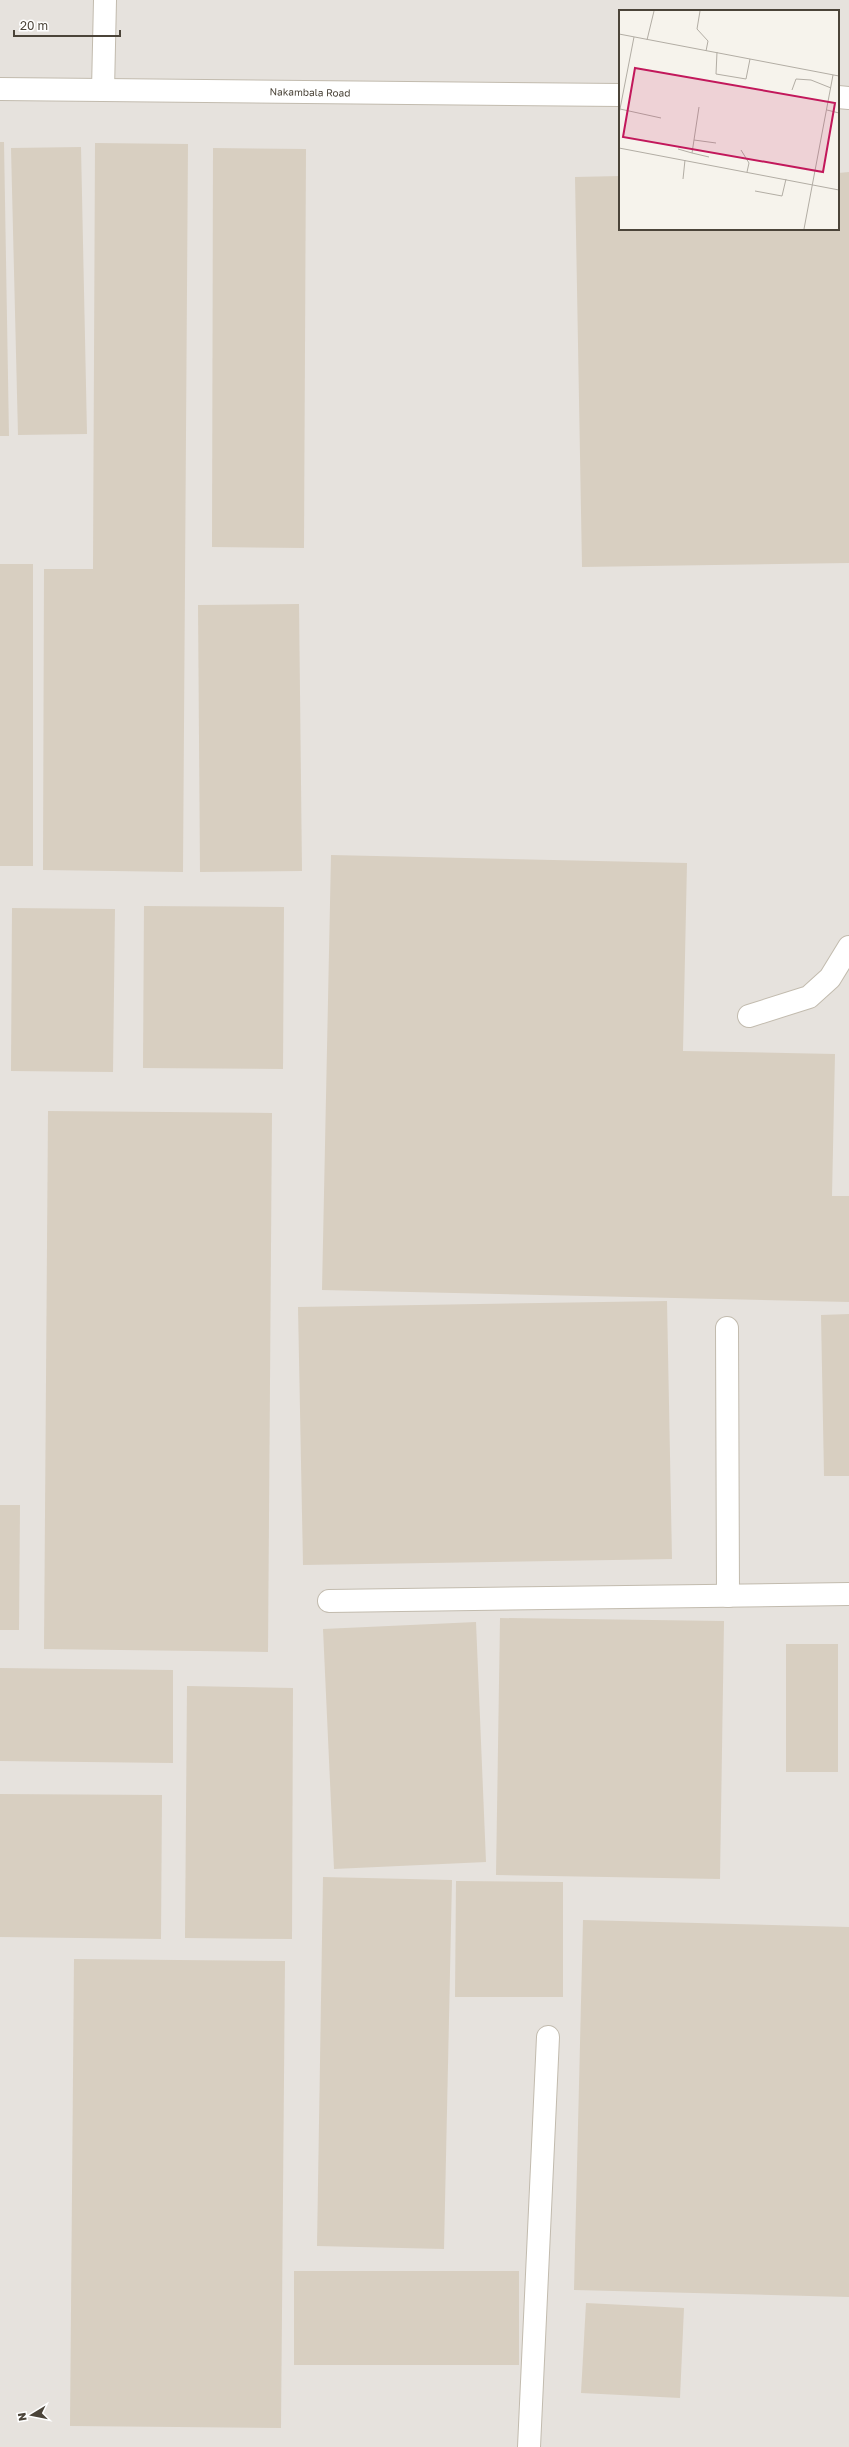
<svg xmlns="http://www.w3.org/2000/svg" width="849" height="2447" font-family="'Golos Text',sans-serif">
	<style>
		.industrial { fill: #e6e2dd; fill-rule: evenodd }
		.building { fill: #d8cfc1 }
		.lines { fill: none; stroke-linecap: round; stroke-linejoin: round }
		.minor-casing { stroke: #c2bbae; stroke-width: 24 }
		.minor { stroke: #fff; stroke-width: 22 }
		.labels { text-anchor: middle; dominant-baseline: central; stroke-width: 3.5; stroke-linejoin: round; paint-order: stroke }
		.street-label { font-size: 10px; fill: #4b4439; stroke: #fff }
		.inset-road { fill: none; stroke: #b2ada4; stroke-width: 1 }
		.view { fill: #c2185b; fill-opacity: 0.15; stroke: #c2185b; stroke-width: 2 }
		.inset-edge { fill: none; stroke: #4b4439; stroke-width: 2 }
	</style>
	<rect width="100%" height="100%" fill="#f6f3ec"/>
	<path class="industrial" d="M0,0H849V2447H0ZM620,11H838V229H620Z"/>
	<g class="building">
		<path d="M0,142H4L9,436H0Z"/>
		<path d="M95,143L188,144L183,872L43,870L44,569H93Z"/>
		<path d="M81,147L87,434L18,435L11,148Z"/>
		<path d="M213,148L306,149L304,548L212,547Z"/>
		<path d="M849,172V563L582,567L575,177L620,176V229H838V173Z"/>
		<rect x="0" y="564" width="33" height="302"/>
		<path d="M299,604L302,871L200,872L198,605Z"/>
		<path d="M331,855L687,863L683,1051L835,1054L832,1196H849V1302L322,1290Z"/>
		<path d="M144,906L284,907L283,1069L143,1068Z"/>
		<path d="M12,908L115,909L113,1072L11,1071Z"/>
		<path d="M48,1111L272,1113L268,1652L44,1649Z"/>
		<path d="M667,1301L672,1559L303,1565L298,1307Z"/>
		<path d="M849,1314V1476H824L821,1315Z"/>
		<path d="M0,1505H20L19,1630H0Z"/>
		<path d="M500,1618L724,1621L720,1879L496,1875Z"/>
		<path d="M476,1622L486,1862L334,1869L323,1629Z"/>
		<rect x="786" y="1644" width="52" height="128"/>
		<path d="M0,1668L173,1670V1763L0,1761Z"/>
		<path d="M187,1686L293,1688L292,1939L185,1938Z"/>
		<path d="M0,1794L162,1795L161,1939L0,1937Z"/>
		<path d="M323,1877L452,1880L444,2249L317,2246Z"/>
		<path d="M456,1881L563,1882V1997H455Z"/>
		<path d="M583,1920L849,1927V2297L574,2290Z"/>
		<path d="M74,1959L285,1961L281,2428L70,2426Z"/>
		<rect x="294" y="2271" width="225" height="94"/>
		<path d="M586,2303L684,2308L680,2398L581,2393Z"/>
	</g>
	<g class="lines">
		<defs>
			<g id="minor">
				<path d="M0,89L620,95"/>
				<path d="M103,90L105,0"/>
				<path d="M838,97L849,98"/>
				<path d="M749,1016L809,997L830,978L849,947"/>
				<path d="M727,1328L728,1596"/>
				<path d="M329,1601L849,1594"/>
				<path d="M529,2447L548,2037"/>
			</g>
		</defs>
		<use href="#minor" class="minor-casing"/>
		<use href="#minor" class="minor"/>
	</g>
	<g class="labels">
		<g class="street-label">
			<text transform="translate(310 92) rotate(1)">Nakambala Road</text>
		</g>
	</g>
	<g transform="translate(619 10)">
		<rect width="220" height="220" fill="#f6f3ec"/>
		<path class="inset-road" d="M81,1L78,19L89,31L87,41M0,24L220,66M28,30L35,1M98,42L97,64L127,69L131,49M173,80L177,69L192,70L212,78M80,97L73,143L90,147M1,99L42,108M208,100L220,103M0,104L15,27M75,130L97,133M0,138L220,180M59,139L73,143M122,140L130,153L128,162M64,169L66,150M136,181L163,186L167,169M185,219L214,65"/>
		<path class="view" d="M16,58L216,93L204,162L4,127Z"/>
		<rect width="220" height="220" class="inset-edge"/>
	</g>
	<g transform="translate(32 2415) rotate(260)" stroke="#ffffff" stroke-width="3" paint-order="stroke">
	<path d="M0-3L7 15L0 10L-7 15Z" fill="#4b4439"/>
	<text y="-6" font-size="11" font-weight="bold" text-anchor="middle" fill="#4b4439">N</text>
	</g>
	<path d="M14 30v6h106v-6" fill="none" stroke="#4b4439" stroke-width="2"/>
	<text x="20" y="30" font-size="12" fill="#4b4439" stroke="#ffffff" stroke-width="3" paint-order="stroke">20 m</text>
</svg>
